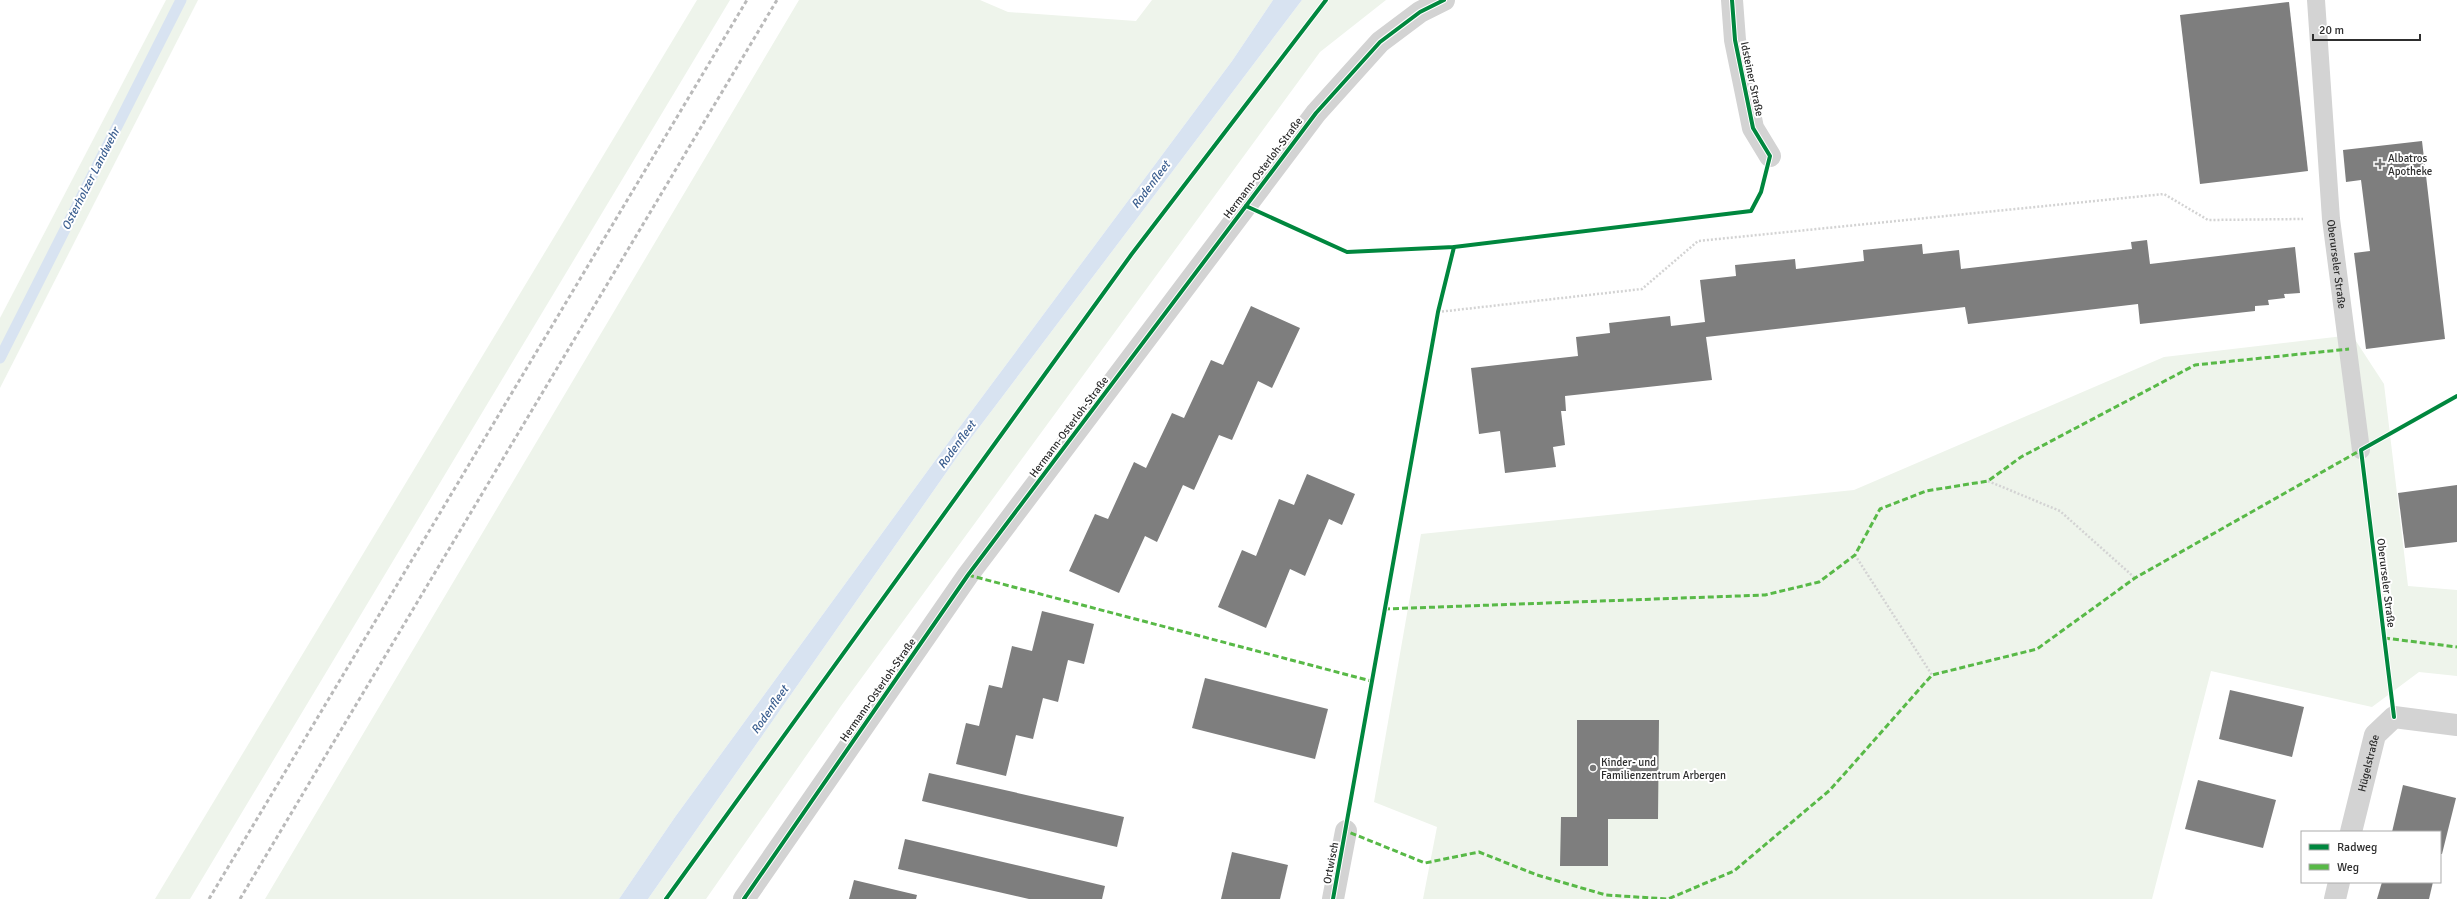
<svg xmlns="http://www.w3.org/2000/svg" width="2457" height="899" font-family="Signika,sans-serif">
	<style>
		.green { fill: #eef4eb }
		.water { fill: #d8e3f1 }
		.lines { fill: none; stroke-linecap: round; stroke-linejoin: round }
		.stream { stroke: #d8e3f1; stroke-width: 11 }
		.building { fill: #7e7e7e }
		.path { stroke: #d3d3d3; stroke-width: 2.5; stroke-dasharray: 2 2; stroke-linecap: butt }
		.service { stroke: #d3d3d3; stroke-width: 18 }
		.minor { stroke: #d3d3d3; stroke-width: 22 }
		.tertiary { stroke: #d3d3d3; stroke-width: 22 }
		.rail { stroke: #bababa; stroke-width: 3; stroke-dasharray: 4 3; stroke-linecap: butt }
		.quiet { stroke: #58b947; stroke-width: 3; stroke-dasharray: 6 3; stroke-linecap: butt }
		.cycleway-casing { stroke: #fff; stroke-width: 6 }
		.cycleway { stroke: #00873e; stroke-width: 4 }
		.poi-dot { fill: #777; stroke: #fff; stroke-width: 1.5 }
		.labels { text-anchor: middle; dominant-baseline: central; stroke-width: 4; stroke-linejoin: round; paint-order: stroke }
		.street-label { font-size: 11px; fill: #2e2e2e; stroke: #fff }
		.poi-label { font-size: 11px; fill: #2e2e2e; stroke: #fff; text-anchor: start }
		.water-label { font-size: 12px; font-style: italic; fill: #3c5f90; stroke: #fff }
	</style>
	<rect width="100%" height="100%" fill="#fff"/>
	<g class="green">
		<path d="M166,0H198L0,388V318Z"/>
		<path d="M697,0H730L190,899H155Z"/>
		<path d="M799,0H980L1008,12L1136,21L1152,0H1273L1232,61L953,436L675,817L619,899H265Z"/>
		<path d="M1302,0H1386L1320,52L841,706L706,899H648L962,450Z"/>
		<path d="M2352,335L2384,384L2408,586L2457,590V676L2419,672L2372,707L2211,671L2152,899H1423L1437,827L1374,802L1421,534L1854,490L2164,357Z"/>
	</g>
	<path class="water" d="M1273,0H1302L962,450L648,899H619L675,817L953,436L1232,61Z"/>
	<g class="lines">
		<path class="stream" d="M0,358L181,0"/>
	</g>
	<g class="building">
		<path d="M2289,2L2308,171L2200,184L2180,15Z"/>
		<path d="M2422,141L2445,339L2366,349L2354,253L2370,251L2361,180L2346,182L2343,150Z"/>
		<path d="M2147,240L2150,264L2295,247L2300,293L2284,294L2285,298L2268,300L2269,305L2255,306V311L2140,324L2138,304L1968,324L1965,307L1706,337L1712,380L1565,396L1566,411H1561L1565,445L1553,447L1556,467L1505,473L1500,431L1479,434L1471,368L1578,356L1576,337L1610,333L1609,323L1670,316L1671,326L1705,322L1700,280L1736,276L1735,265L1795,259L1796,269L1864,261L1863,250L1922,244L1923,254L1959,250L1961,269L2132,249L2131,242Z"/>
		<path d="M1251,306L1300,328L1272,388L1258,381L1232,440L1219,435L1194,490L1183,485L1157,542L1145,536L1119,593L1069,571L1095,514L1108,519L1134,462L1146,468L1172,413L1184,418L1211,360L1223,365Z"/>
		<path d="M1307,474L1355,494L1342,525L1329,519L1305,576L1290,569L1266,628L1218,607L1242,550L1256,556L1279,499L1294,505Z"/>
		<path d="M2457,485V542L2405,548L2398,493Z"/>
		<path d="M1042,611L1094,624L1084,664L1068,660L1058,702L1043,698L1033,739L1016,735L1006,776L956,764L966,723L979,726L989,685L1002,688L1012,646L1032,651Z"/>
		<path d="M1205,678L1328,709L1315,759L1192,728Z"/>
		<path d="M2230,690L2304,707L2292,757L2219,739Z"/>
		<path d="M1577,720H1659L1658,819H1608V866H1560L1561,817H1577Z"/>
		<path d="M929,773L1124,817L1117,847L922,801Z"/>
		<path d="M2198,780L2276,800L2263,848L2185,829Z"/>
		<path d="M2403,785L2456,798L2442,854H2440V832H2392Z"/>
		<path d="M905,839L1105,886L1102,899H1029L898,869Z"/>
		<path d="M1232,852L1288,865L1280,899H1221Z"/>
		<path d="M854,880L917,895L916,899H849Z"/>
		<path d="M2382,882H2433L2429,899H2377Z"/>
	</g>
	<g class="lines">
		<g class="path">
			<path d="M1438,312L1642,289L1698,241L2164,194L2208,220L2303,219"/>
			<path d="M1988,481L2060,511L2135,578"/>
			<path d="M1855,555L1932,675"/>
		</g>
		<path class="service" id="s1" d="M2316,0L2331,219L2361,450"/>
		<g class="minor">
			<path d="M1732,0L1735,40L1753,128L1770,156"/>
			<path id="s2" d="M2351,832L2375,735L2394,717L2457,725"/>
			<path d="M1333,899L1346,831"/>
			<path d="M2335,899L2339,882"/>
		</g>
		<path class="tertiary" d="M744,899L968,575L1316,113L1380,42L1420,12L1444,0"/>
		<g class="rail">
			<path d="M209,899L747,0"/>
			<path d="M240,899L777,0"/>
		</g>
		<g class="quiet">
			<path d="M968,575L1371,681"/>
			<path d="M1384,609L1765,595L1819,582L1855,555L1880,509L1926,491L1988,481L2021,457L2195,365L2349,349"/>
			<path d="M2384,638L2457,647"/>
			<path d="M1347,827L1346,831L1425,863L1479,852L1537,875L1606,895L1668,899L1734,871L1830,790L1932,675L2037,649L2135,578L2361,450"/>
		</g>
		<defs>
			<g id="cycleway">
				<path d="M1246,206L1347,252L1454,247L1751,211L1761,192L1770,156L1753,128L1735,40L1732,0"/>
				<path d="M2394,717L2361,450L2457,396"/>
				<path d="M666,899L1131,255L1326,0"/>
				<path d="M744,899L968,575L1316,113L1380,42L1420,12L1444,0"/>
				<path d="M1333,899L1438,312L1454,247"/>
			</g>
		</defs>
		<use href="#cycleway" class="cycleway-casing"/>
		<use href="#cycleway" class="cycleway"/>
	</g>
	<g class="poi-dot">
		<path d="M2378 158h4v4h4v4h-4v4h-4v-4h-4v-4h4z"/>
		<circle cx="1593" cy="768" r="4"/>
	</g>
	<g class="labels">
		<g class="street-label">
			<text transform="translate(1752 79) rotate(78)">Idsteiner Straße</text>
			<text transform="translate(1263 168) rotate(-53)">Hermann-Osterloh-Straße</text>
			<text stroke="none"><textPath href="#s1" startOffset="265">Oberurseler Straße</textPath></text>
			<text transform="translate(1069 427) rotate(-53)">Hermann-Osterloh-Straße</text>
			<text transform="translate(2386 583) rotate(83)">Oberurseler Straße</text>
			<text transform="translate(878 690) rotate(-55)">Hermann-Osterloh-Straße</text>
			<text stroke="none"><textPath href="#s2" startOffset="71">Hügelstraße</textPath></text>
			<text transform="translate(1331 863) rotate(-79)">Ortwisch</text>
		</g>
		<g class="poi-label">
			<text x="2388" y="158">Albatros<tspan x="2388" dy="13">Apotheke</tspan></text>
			<text x="1601" y="762">Kinder- und<tspan x="1601" dy="13">Familienzentrum Arbergen</tspan></text>
		</g>
		<g class="water-label">
			<text transform="translate(91 179) rotate(-63)">Osterholzer Landwehr</text>
			<text transform="translate(1151 185) rotate(-53)">Rodenfleet</text>
			<text transform="translate(957 445) rotate(-54)">Rodenfleet</text>
			<text transform="translate(770 710) rotate(-55)">Rodenfleet</text>
		</g>
	</g>
	<rect x="2301" y="831" width="140" height="52" fill="#ffffff" stroke="#ababab"/>
	<rect x="2309" y="844" width="20" height="6" fill="#00873e" stroke="#ababab"/>
	<text x="2337" y="851" font-size="12" fill="#2e2e2e">Radweg</text>
	<rect x="2309" y="864" width="20" height="6" fill="#58b947" stroke="#ababab"/>
	<text x="2337" y="871" font-size="12" fill="#2e2e2e">Weg</text>
	<path d="M2313 34v6h107v-6" fill="none" stroke="#2e2e2e" stroke-width="2"/>
	<text x="2319" y="34" font-size="12" fill="#2e2e2e" stroke="#ffffff" stroke-width="3" paint-order="stroke">20 m</text>
</svg>
